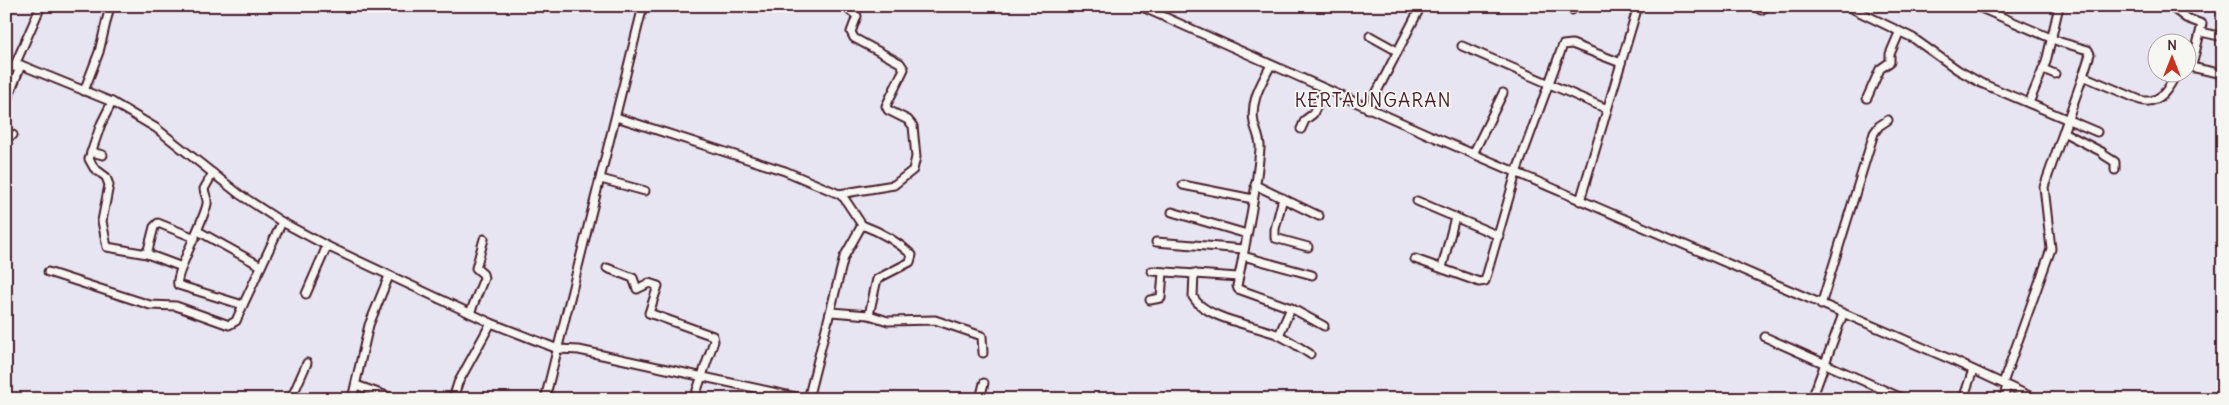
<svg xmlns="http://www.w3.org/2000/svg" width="2229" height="405" font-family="Delius,sans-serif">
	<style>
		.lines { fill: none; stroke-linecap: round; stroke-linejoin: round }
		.minor-casing { stroke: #4a1f2b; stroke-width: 11 }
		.minor { stroke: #f6f6f2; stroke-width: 7 }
		.labels { text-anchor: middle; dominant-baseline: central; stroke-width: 4; stroke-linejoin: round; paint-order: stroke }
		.quarter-label { font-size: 19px; letter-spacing: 1px; fill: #4a1f2b; stroke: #f6f6f2 }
	</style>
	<rect width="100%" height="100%" fill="#e6e5f1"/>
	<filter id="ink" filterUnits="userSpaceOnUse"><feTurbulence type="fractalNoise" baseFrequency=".02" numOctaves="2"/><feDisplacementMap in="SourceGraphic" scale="10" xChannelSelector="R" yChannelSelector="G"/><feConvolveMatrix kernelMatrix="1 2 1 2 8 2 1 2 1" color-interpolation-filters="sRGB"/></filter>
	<g filter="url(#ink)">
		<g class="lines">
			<defs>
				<g id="minor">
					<path d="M1140,6L1427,134L1952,360L2036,399"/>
					<path d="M1754,6L1761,10L1767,6"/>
					<path d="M1847,6L1913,38L1958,70L1981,83L2097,132"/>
					<path d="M1976,6L2060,42L2088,50L2090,54L2083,76L2140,100C2160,106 2170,87 2177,72"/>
					<path d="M2170,6L2186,18L2202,24L2192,66"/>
					<path d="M1572,10L1573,6"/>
					<path d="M2201,32L2223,37"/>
					<path d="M1370,36L1397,51"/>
					<path d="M1462,46L1607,109"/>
					<path d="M6,63L14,67L21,65L112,102L156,128L239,194L282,222L327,246L491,323L558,349L579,350L805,399"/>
					<path d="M1271,65C1261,84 1250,101 1254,123C1256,132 1261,140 1260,149C1256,195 1246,241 1237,286L1238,289L1291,308L1279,335"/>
					<path d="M2186,66L2223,74"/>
					<path d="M14,67L41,6"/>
					<path d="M2043,69L2055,74"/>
					<path d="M84,91L99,52L110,6"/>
					<path d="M1867,98L1880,69L1890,62V54L1899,33"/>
					<path d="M112,102L101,124L89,159L94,168L106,177L109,185L102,221L107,247L147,254L182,267"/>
					<path d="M6,103L21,65"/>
					<path d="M2029,103L2046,62L2059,6"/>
					<path d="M1368,109L1421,6"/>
					<path d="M616,117L785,171L839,194L894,185L913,170L916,157L913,126L908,120L888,110L886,106L904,69L900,63L854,38L851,32L857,16L849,10V6"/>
					<path d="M1301,129L1305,120L1313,114L1325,89"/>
					<path d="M6,132L13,135"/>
					<path d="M2063,132L2102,152L2104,155L2115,162V170"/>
					<path d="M91,152L103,155"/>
					<path d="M1473,154L1503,93"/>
					<path d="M213,173L204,189C205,195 208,199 207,204C204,221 174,275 178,285L243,305L282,222"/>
					<path d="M601,179L645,191"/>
					<path d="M1183,185L1253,199"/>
					<path d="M1255,185L1319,216"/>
					<path d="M1283,198L1275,229V238L1308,247"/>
					<path d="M1417,201L1499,236"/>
					<path d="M1580,201L1638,6"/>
					<path d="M1172,212L1247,234"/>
					<path d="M198,231L261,266"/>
					<path d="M1156,242L1244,249"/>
					<path d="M147,254L154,227L158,223L195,238"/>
					<path d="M1243,256L1312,275"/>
					<path d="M1415,259L1479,282L1485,281L1516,173L1563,45L1572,44L1621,63"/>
					<path d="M607,268L633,278L637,289L649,283L658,286L649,313L713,336L714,341L694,399"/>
					<path d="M1442,268L1455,217"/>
					<path d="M1152,271L1238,277"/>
					<path d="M48,272L150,305L176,306L229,325L236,321L243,305"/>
					<path d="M1194,273L1193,297C1206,319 1254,325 1276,334C1288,339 1299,347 1310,354"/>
					<path d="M306,294L327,246"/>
					<path d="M1150,300L1161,298L1163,272"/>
					<path d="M1821,305L1874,133L1879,126L1888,120"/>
					<path d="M1291,308L1324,326"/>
					<path d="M831,312L869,315L877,279L910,262L912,255C896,240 881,232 862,225"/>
					<path d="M470,313L484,278L483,274L476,268L484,239"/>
					<path d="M869,315L888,321L935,320L982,336L983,353"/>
					<path d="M1765,337L1904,399"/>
					<path d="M2003,383L2051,249L2044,187L2083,76"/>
					<path d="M356,385L395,399"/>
					<path d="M291,399L307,363"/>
					<path d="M352,399L369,325L389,276"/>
					<path d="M453,399L458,383L491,323"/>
					<path d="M545,399L643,6"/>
					<path d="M808,399L844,257L862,225L844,198L839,194"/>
					<path d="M980,399L984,383"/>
					<path d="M1812,399L1843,314"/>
					<path d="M1963,399L1973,370"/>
					<path d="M2003,399L2007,386"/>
				</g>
			</defs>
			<use href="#minor" class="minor-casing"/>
			<use href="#minor" class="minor"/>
		</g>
	</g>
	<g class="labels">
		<g class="quarter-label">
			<text x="1373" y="100">KERTAUNGARAN</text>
		</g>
	</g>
	<rect width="2229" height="405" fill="none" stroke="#f6f6f2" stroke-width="25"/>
	<rect x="12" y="12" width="2204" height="380" fill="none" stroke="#4a1f2b" stroke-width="2" filter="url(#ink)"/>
	<g transform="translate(2172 58)"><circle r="24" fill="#f6f6f2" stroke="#b1a0a2"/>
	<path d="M0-4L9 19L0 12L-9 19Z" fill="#c8321e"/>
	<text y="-8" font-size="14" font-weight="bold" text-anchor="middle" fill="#4a1f2b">N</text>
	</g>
</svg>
